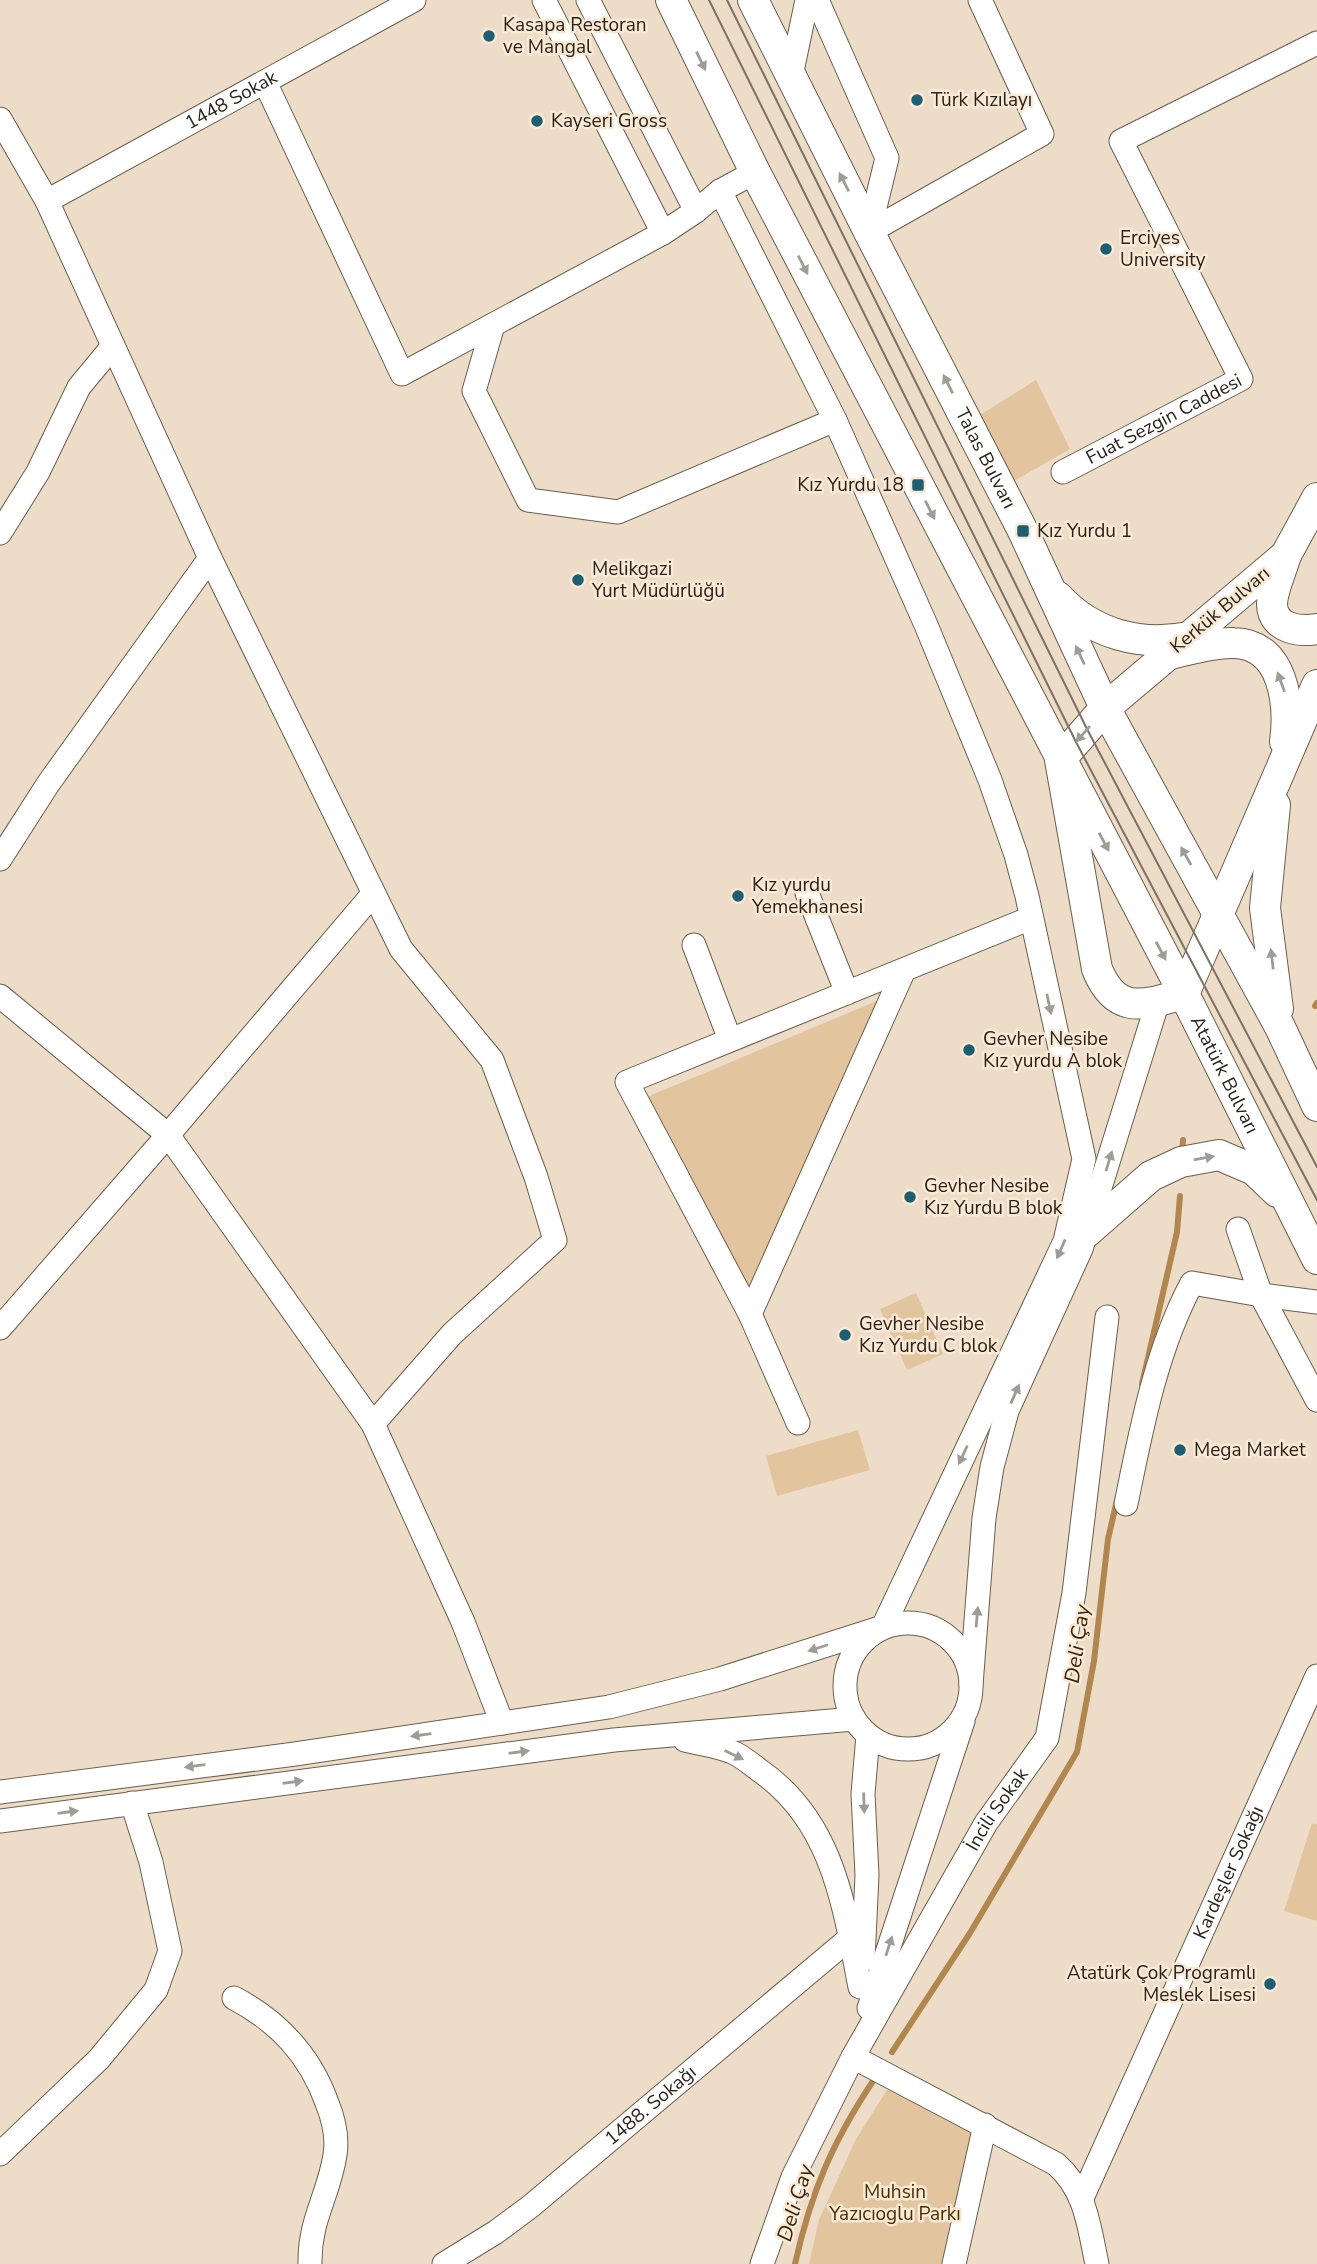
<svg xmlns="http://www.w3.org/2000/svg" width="1317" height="2264" font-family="'Nunito Sans',sans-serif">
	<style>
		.green { fill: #e2c49f }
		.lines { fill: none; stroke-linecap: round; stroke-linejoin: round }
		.stream { stroke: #b1874f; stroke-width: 6 }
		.minor-casing { stroke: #6c5e4b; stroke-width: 25 }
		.major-casing { stroke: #6c5e4b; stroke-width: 32 }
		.minor { stroke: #fff; stroke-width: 23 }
		.major { stroke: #fff; stroke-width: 30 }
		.tram { stroke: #7c7164; stroke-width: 2 }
		.oneway { fill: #9f9c98 }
		.poi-dot { fill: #1d5e73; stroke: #fae9d4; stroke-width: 2.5 }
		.labels { text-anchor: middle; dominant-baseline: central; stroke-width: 5; stroke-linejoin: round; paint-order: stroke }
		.poi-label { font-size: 19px; fill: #29231b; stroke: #fae9d4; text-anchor: start }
		.street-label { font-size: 19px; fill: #29231b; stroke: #fae9d4 }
		.park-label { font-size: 19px; fill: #4a2d00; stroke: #fae9d4 }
		.water-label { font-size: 21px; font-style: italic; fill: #37250b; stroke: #fae9d4 }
	</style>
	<rect width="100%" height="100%" fill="#eddcc7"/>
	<g class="green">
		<path d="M1036,380L1070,449L1014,481L980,415Z"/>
		<path d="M884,998L751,1304L647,1097Z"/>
		<path d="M916,1293L943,1354L907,1370L880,1309Z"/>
		<path d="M858,1430L870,1470L777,1496L766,1456Z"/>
		<path d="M1312,1823L1317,1825V1921L1284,1911Z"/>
		<path d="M894,2079L976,2126L943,2264H809L819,2220L856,2139Z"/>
	</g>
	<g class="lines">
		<g class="stream">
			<path d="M1315,1006L1317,1003"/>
			<path d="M1182,1152L1183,1140"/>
			<path d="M1142,1384L1177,1232L1180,1196"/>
			<path d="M892,2052L970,1933L1077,1752L1094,1661L1108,1539L1117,1500"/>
			<path d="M795,2264C811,2192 832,2143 873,2081"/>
		</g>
		<defs>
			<g id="minor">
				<path d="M544,0L663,233"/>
				<path d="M588,0L696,211"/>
				<path d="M817,0L887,158L869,232"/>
				<path d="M791,76L807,0"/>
				<path d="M265,82L402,374L663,233L696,211L720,191L755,172"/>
				<path d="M0,119L47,201L210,558L401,949L492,1060L536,1177L555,1240L452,1334L373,1424"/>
				<path id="s1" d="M47,201L414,0"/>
				<path d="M869,232L1042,134L980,0"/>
				<path d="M493,325L474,391L528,500L618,512L835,420"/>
				<path id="s2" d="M1063,472L1241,379L1121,141L1317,43"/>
				<path d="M0,533L38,472L79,387L113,346"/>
				<path d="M0,859L48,784L210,558"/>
				<path d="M807,893L847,993"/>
				<path d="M694,945L730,1040"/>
				<path d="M0,996L168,1135L373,1424L463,1622L502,1723"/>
				<path d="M1238,1229L1261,1295L1317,1400"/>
				<path d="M750,1314L904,970"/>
				<path d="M0,1328L168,1135L373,894"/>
				<path d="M798,1423L750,1314L627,1082L1031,918"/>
				<path d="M1126,1504C1141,1430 1156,1350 1192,1283L1261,1295L1317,1302"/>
				<circle cx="908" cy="1686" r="63"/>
				<path d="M971,1685L984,1518L992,1467L1007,1411L1081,1249L1158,1001"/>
				<path d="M685,1740C701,1744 718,1746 732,1752C742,1756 751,1764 759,1770C833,1821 844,1905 860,1987"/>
				<path d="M0,1792L295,1754L609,1707L720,1679L883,1627L1065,1241L1084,1159L1027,896L1016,855L990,780L926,625L835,420L720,191"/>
				<path d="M0,1821L614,1740L854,1719"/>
				<path d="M863,1960L867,1875L863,1794L868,1735"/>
				<path d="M234,1998C279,2022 310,2055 327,2103C334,2120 338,2136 335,2155C329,2195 309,2220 310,2264"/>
				<path d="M869,2008L963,1721"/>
				<path d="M853,2057L1056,2164C1086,2190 1089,2227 1097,2264"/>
				<path d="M0,2154L99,2059L156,1990L170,1951L151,1862L132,1803"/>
				<path id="s3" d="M1082,2198L1317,1676"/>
				<path id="s4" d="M444,2264L496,2232L531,2206L850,1938"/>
				<path id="s5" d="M762,2264L793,2177L853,2057L986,1823L1047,1738L1074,1593L1107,1317"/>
				<path d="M954,2264L985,2125"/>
			</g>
			<g id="major">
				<path id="s6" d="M671,0L755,172L1184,994L1317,1259"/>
				<path id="s7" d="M753,0L869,232L1023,531L1105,708L1280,1027L1317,1106"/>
				<path d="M1317,498L1286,555L1105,708L1060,760L1097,969C1116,1016 1144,1005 1184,994L1317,685"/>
				<path d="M1286,555C1282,570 1272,590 1272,605C1273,629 1300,632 1317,629"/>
				<path d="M1058,597C1092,634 1141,647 1189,637"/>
				<path d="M1170,654C1190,650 1213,642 1234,643C1284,644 1290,704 1285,742"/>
				<path d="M1275,805L1265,908L1278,1009"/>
				<path d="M1087,1232L1151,1176L1181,1162L1219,1155L1254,1170L1277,1192"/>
			</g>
		</defs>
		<use href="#minor" class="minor-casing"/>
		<use href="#major" class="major-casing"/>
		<use href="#minor" class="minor"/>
		<use href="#major" class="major"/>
		<g class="tram">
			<path d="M709,0L1076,742L1317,1200"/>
			<path d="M727,0L1087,729L1317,1167"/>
		</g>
	</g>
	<defs><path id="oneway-solid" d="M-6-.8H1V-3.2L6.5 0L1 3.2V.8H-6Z" transform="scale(1.75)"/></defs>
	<g class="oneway">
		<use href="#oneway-solid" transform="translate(701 61) rotate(64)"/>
		<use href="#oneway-solid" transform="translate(844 182) rotate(-117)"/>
		<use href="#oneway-solid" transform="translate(803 265) rotate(63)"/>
		<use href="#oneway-solid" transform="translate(948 384) rotate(-117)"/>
		<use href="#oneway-solid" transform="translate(930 510) rotate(63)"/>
		<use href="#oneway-solid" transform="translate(1080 655) rotate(-115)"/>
		<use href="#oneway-solid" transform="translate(1281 682) rotate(-110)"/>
		<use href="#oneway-solid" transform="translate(1083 734) rotate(131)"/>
		<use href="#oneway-solid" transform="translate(1104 842) rotate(62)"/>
		<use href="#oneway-solid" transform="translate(1186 856) rotate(-119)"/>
		<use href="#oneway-solid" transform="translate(1161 951) rotate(62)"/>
		<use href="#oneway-solid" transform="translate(1272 959) rotate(-97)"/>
		<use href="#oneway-solid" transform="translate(1049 1004) rotate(78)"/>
		<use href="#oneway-solid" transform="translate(1204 1158) rotate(-10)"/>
		<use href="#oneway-solid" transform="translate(1109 1161) rotate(-73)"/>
		<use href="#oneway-solid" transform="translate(1061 1249) rotate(114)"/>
		<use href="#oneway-solid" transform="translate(1015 1394) rotate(-66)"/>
		<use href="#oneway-solid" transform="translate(963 1455) rotate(115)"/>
		<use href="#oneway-solid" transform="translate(977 1617) rotate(-85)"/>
		<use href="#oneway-solid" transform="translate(818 1648) rotate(162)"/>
		<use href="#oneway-solid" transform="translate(421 1735) rotate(172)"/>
		<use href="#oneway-solid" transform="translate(519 1752) rotate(-8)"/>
		<use href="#oneway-solid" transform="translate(734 1755) rotate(26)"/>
		<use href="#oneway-solid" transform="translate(195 1766) rotate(173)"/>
		<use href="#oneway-solid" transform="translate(293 1782) rotate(-8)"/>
		<use href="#oneway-solid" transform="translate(864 1803) rotate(88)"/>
		<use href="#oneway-solid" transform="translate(68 1812) rotate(-8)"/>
		<use href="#oneway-solid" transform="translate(889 1946) rotate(-72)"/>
	</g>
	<g class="poi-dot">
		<circle cx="489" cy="36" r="7"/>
		<circle cx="917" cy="100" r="7"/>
		<circle cx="537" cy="121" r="7"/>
		<circle cx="1106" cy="249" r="7"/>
		<rect x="911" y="478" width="14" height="14" rx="3.5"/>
		<rect x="1016" y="524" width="14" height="14" rx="3.5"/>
		<circle cx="578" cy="580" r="7"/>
		<circle cx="738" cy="896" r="7"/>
		<circle cx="969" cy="1050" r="7"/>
		<circle cx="910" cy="1197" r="7"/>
		<circle cx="845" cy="1335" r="7"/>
		<circle cx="1180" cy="1450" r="7"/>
		<circle cx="1270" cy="1984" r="7"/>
	</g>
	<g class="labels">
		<g class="poi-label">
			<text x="503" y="25">Kasapa Restoran<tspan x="503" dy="22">ve Mangal</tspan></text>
			<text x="931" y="100">Türk Kızılayı</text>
			<text x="551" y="121">Kayseri Gross</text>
			<text x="1120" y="238">Erciyes<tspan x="1120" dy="22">University</tspan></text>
			<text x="904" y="485" text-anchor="end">Kız Yurdu 18</text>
			<text x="1037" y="531">Kız Yurdu 1</text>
			<text x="592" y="569">Melikgazi<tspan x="592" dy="22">Yurt Müdürlüğü</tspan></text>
			<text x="752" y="885">Kız yurdu<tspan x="752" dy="22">Yemekhanesi</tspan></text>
			<text x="983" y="1039">Gevher Nesibe<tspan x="983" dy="22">Kız yurdu A blok</tspan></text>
			<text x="924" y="1186">Gevher Nesibe<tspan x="924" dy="22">Kız Yurdu B blok</tspan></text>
			<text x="859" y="1324">Gevher Nesibe<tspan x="859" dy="22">Kız Yurdu C blok</tspan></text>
			<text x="1194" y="1450">Mega Market</text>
			<text x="1256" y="1973" text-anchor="end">Atatürk Çok Programlı<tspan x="1256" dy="22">Meslek Lisesi</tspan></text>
		</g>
		<g class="street-label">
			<text stroke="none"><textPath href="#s1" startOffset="210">1448 Sokak</textPath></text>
			<text stroke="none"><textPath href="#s2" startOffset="114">Fuat Sezgin Caddesi</textPath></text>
			<text stroke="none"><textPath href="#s7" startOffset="514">Talas Bulvarı</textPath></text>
			<text transform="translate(1220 610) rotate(-40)">Kerkük Bulvarı</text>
			<text stroke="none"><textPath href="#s6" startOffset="1209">Atatürk Bulvarı</textPath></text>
			<text stroke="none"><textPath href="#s5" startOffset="513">İncili Sokak</textPath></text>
			<text stroke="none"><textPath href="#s3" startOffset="357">Kardeşler Sokağı</textPath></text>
			<text stroke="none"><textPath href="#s4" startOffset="261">1488. Sokağı</textPath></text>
		</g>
		<g class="park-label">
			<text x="895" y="2192">Muhsin<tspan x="895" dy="22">Yazıcıoglu Parkı</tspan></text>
		</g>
		<g class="water-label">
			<text transform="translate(1077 1644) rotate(-82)">Deli Çay</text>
			<text transform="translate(795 2203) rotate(-73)">Deli Çay</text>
		</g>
	</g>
</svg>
